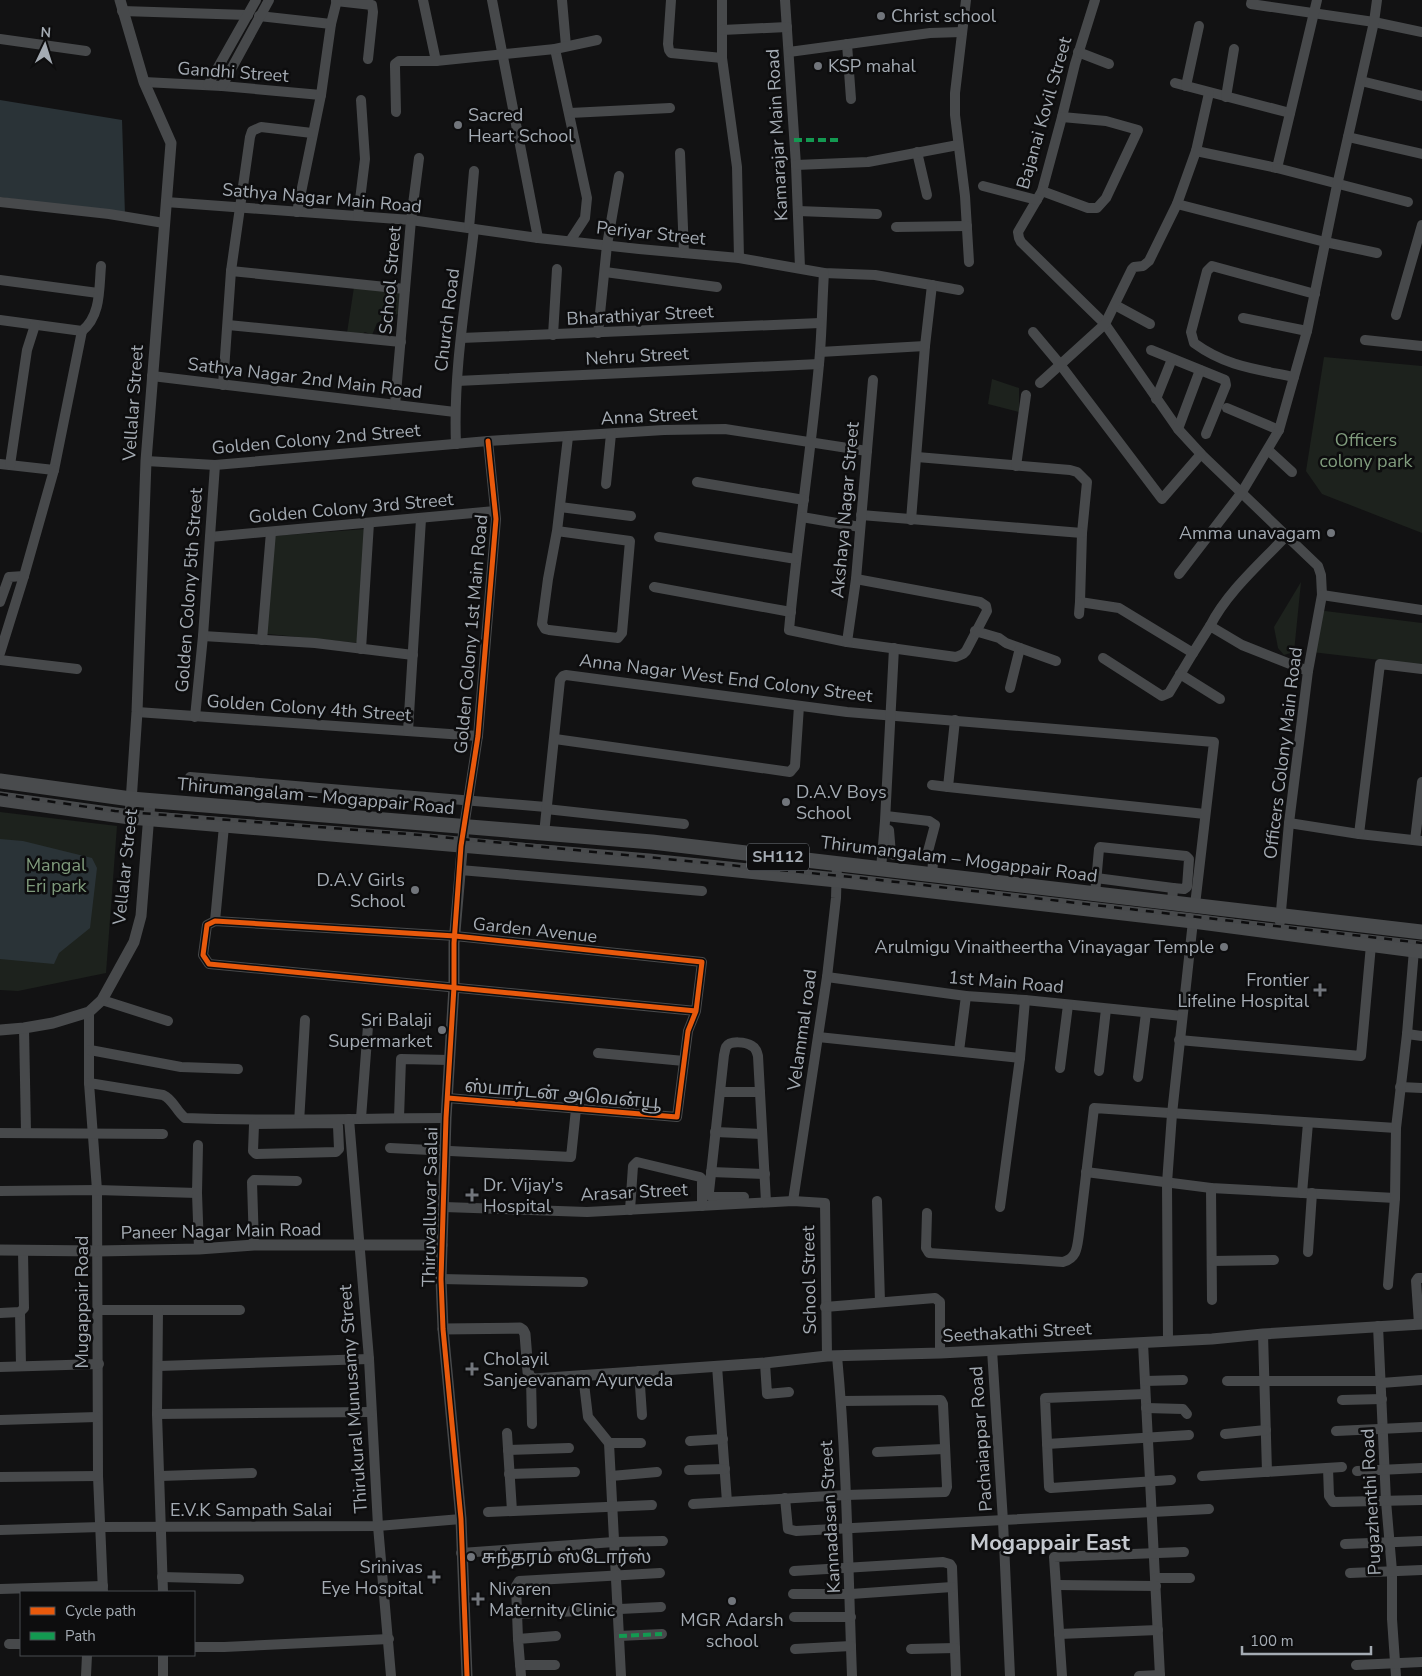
<svg xmlns="http://www.w3.org/2000/svg" width="1422" height="1676" font-family="'Nunito Sans','Noto Sans Tamil',sans-serif">
	<style>
		.green { fill: #1d221d }
		.water { fill: #2a3337 }
		.lines { fill: none; stroke-linecap: round; stroke-linejoin: round }
		.minor { stroke: #47494b; stroke-width: 10 }
		.tertiary { stroke: #47494b; stroke-width: 11 }
		.primary { stroke: #494b4d; stroke-width: 15 }
		.rail-casing { stroke: #47494b; stroke-width: 4.5 }
		.rail { stroke: #0d0d0e; stroke-width: 2.5; stroke-dasharray: 8; stroke-linecap: butt }
		.quiet { stroke: #139951; stroke-width: 4; stroke-dasharray: 8 4; stroke-linecap: butt }
		.cycleway-casing { stroke: #0d0d0e; stroke-width: 8 }
		.cycleway { stroke: #e8590c; stroke-width: 5 }
		.poi-dot { fill: #71757b; stroke: #0d0d0e; stroke-width: 2 }
		.labels { text-anchor: middle; dominant-baseline: central; stroke-width: 5; stroke-linejoin: round; paint-order: stroke }
		.shield { fill: #0d0d0e; stroke: #777c82; stroke-width: 1 }
		.shield-label { font-size: 16px; font-weight: bold; fill: #a4abb3 }
		.poi-label { font-size: 18px; fill: #a4abb3; stroke: #0d0d0e; text-anchor: start }
		.street-label { font-size: 18px; fill: #a4abb3; stroke: #0d0d0e }
		.park-label { font-size: 18px; fill: #809c7d; stroke: #0d0d0e }
		.district-label { font-size: 22px; font-weight: bold; fill: #c5c9cf; stroke: #0d0d0e }
	</style>
	<rect width="100%" height="100%" fill="#121213"/>
	<g class="green">
		<path d="M354,287L402,293L400,313L377,323L372,335L365,332L361,335L347,333Z"/>
		<path d="M1324,357L1422,366V533L1322,494L1306,471Z"/>
		<path d="M992,379L1019,388V412L988,404Z"/>
		<path d="M366,529L359,643L258,633L273,536Z"/>
		<path d="M1301,582L1294,652L1284,655L1278,648L1274,627Z"/>
		<path d="M1317,610L1422,623V665L1312,652Z"/>
		<path d="M0,812L117,826L106,973L18,991L0,990Z"/>
	</g>
	<g class="water">
		<path d="M0,100L122,120L125,216L0,197Z"/>
		<path d="M0,839L23,841L92,858L97,868L90,928L59,953L54,964L0,959Z"/>
	</g>
	<g class="lines">
		<g class="minor">
			<path d="M423,0L436,61"/>
			<path d="M492,0L538,238"/>
			<path d="M562,0L566,46"/>
			<path d="M671,0L668,44L669,50L671,53L722,58"/>
			<path d="M722,0V58L737,167L739,258"/>
			<path d="M785,0L796,165L800,268"/>
			<path d="M966,0L955,93V115L965,196L969,262"/>
			<path d="M1095,0L1075,64L1062,117L1042,191L1018,232L1019,238L1021,242L1105,324L1178,429L1201,454L1318,566L1321,575L1322,595L1308,671L1289,823L1280,922"/>
			<path d="M1252,0L1251,4L1374,22L1422,32"/>
			<path d="M336,1L372,5L373,12L368,59"/>
			<path d="M122,11L248,15"/>
			<path d="M259,16L331,24"/>
			<path d="M722,30L787,27"/>
			<path d="M0,39L86,51"/>
			<path d="M847,44L851,99"/>
			<path d="M555,49L587,198L585,218L570,241"/>
			<path d="M789,52L930,33L962,32"/>
			<path d="M1078,52L1109,64"/>
			<path d="M1361,81L1422,96"/>
			<path d="M144,82L222,86L321,95"/>
			<path d="M1175,83L1290,113"/>
			<path d="M208,85L256,0"/>
			<path d="M222,86L269,0"/>
			<path d="M1186,86L1199,26"/>
			<path d="M1226,97L1234,49"/>
			<path d="M396,112L395,67V64L399,61H436L555,49L597,40"/>
			<path d="M570,113L670,108"/>
			<path d="M1348,137L1422,154"/>
			<path d="M1196,151L1277,168L1317,0"/>
			<path d="M917,152L927,195"/>
			<path d="M680,153L684,253"/>
			<path d="M796,165L868,162L958,145"/>
			<path d="M1277,168L1408,202"/>
			<path d="M983,186L1037,200"/>
			<path d="M1042,191L1088,208H1097L1106,198L1138,130L1106,121L1062,117"/>
			<path d="M0,202L109,214L164,223"/>
			<path d="M166,202L411,220L538,238L639,249L739,258L824,273L875,275L959,290"/>
			<path d="M1177,204L1325,242L1377,253"/>
			<path d="M798,211L877,214"/>
			<path d="M297,212L321,95L331,24L337,0"/>
			<path d="M358,216L365,159L361,100"/>
			<path d="M896,227L967,226"/>
			<path d="M469,228L474,171"/>
			<path d="M231,271L405,289"/>
			<path d="M605,272L717,287"/>
			<path d="M824,273C822,303 822,334 819,364C811,453 797,541 789,630L847,642L956,657L963,654L966,651L987,611L986,606L980,602L856,579"/>
			<path d="M0,280L98,293"/>
			<path d="M1115,305L1150,324"/>
			<path d="M1396,315L1422,225"/>
			<path d="M1243,318L1307,331"/>
			<path d="M0,320L82,331C101,316 99,289 101,266"/>
			<path d="M228,325L401,342"/>
			<path d="M1033,332L1059,363L1162,499L1201,454"/>
			<path d="M598,333L607,245L619,176"/>
			<path d="M553,335L557,269"/>
			<path d="M461,338L820,323"/>
			<path d="M1365,340L1422,346"/>
			<path d="M1151,350L1225,380L1226,385L1206,434"/>
			<path d="M820,352L925,346"/>
			<path d="M152,376L455,412"/>
			<path d="M1294,377C1256,369 1227,367 1194,343L1191,332L1207,271L1212,266L1315,294"/>
			<path d="M457,381L819,364"/>
			<path d="M1040,383L1105,324L1132,269L1134,267L1143,266L1149,261L1177,204L1196,151L1209,93"/>
			<path d="M223,385L231,271L250,137L252,131L261,127L312,133"/>
			<path d="M1156,399L1172,359"/>
			<path d="M395,405L411,220L419,158"/>
			<path d="M1227,408L1279,430"/>
			<path d="M1178,429L1200,370"/>
			<path d="M456,444C453,372 466,300 474,229"/>
			<path d="M1268,450L1292,472"/>
			<path d="M917,457L1070,470L1077,472L1087,482L1082,533L1080,602L1119,608L1193,653L1210,626L1242,645L1308,671"/>
			<path d="M146,461L215,465L488,441L664,430L725,429L867,451"/>
			<path d="M0,464L54,470L82,331"/>
			<path d="M10,465L27,350L35,325"/>
			<path d="M1016,466L1026,395"/>
			<path d="M697,482L804,500"/>
			<path d="M606,484L611,434"/>
			<path d="M560,507L631,516"/>
			<path d="M861,515L1082,533"/>
			<path d="M802,517L860,527"/>
			<path d="M911,520L925,346L932,285"/>
			<path d="M557,531L630,541L622,633L618,638L549,630L545,629L542,624L548,579L557,531L568,437"/>
			<path d="M210,537L495,511"/>
			<path d="M659,537L796,559"/>
			<path d="M1179,574L1242,492L1279,430L1307,331L1336,190L1374,22L1377,0"/>
			<path d="M654,587L791,612"/>
			<path d="M1322,595L1422,610"/>
			<path d="M0,602L9,577L24,576L54,470"/>
			<path d="M1079,614L1080,602"/>
			<path d="M1210,626C1228,591 1260,564 1287,535"/>
			<path d="M975,631L999,638L1006,643L1056,661"/>
			<path d="M203,636L315,643L413,655"/>
			<path d="M262,640L271,532"/>
			<path d="M847,642L856,579L873,380"/>
			<path d="M361,649L369,523"/>
			<path d="M0,653L24,576"/>
			<path d="M1103,658L1162,696L1169,693L1193,653"/>
			<path d="M0,660L77,669"/>
			<path d="M1180,674L1220,699"/>
			<path d="M1010,688L1020,648"/>
			<path d="M137,712L478,736"/>
			<path d="M195,717L203,636L215,465"/>
			<path d="M955,720L948,787L1205,814"/>
			<path d="M408,731L421,519"/>
			<path d="M555,739L790,772L795,766L799,706"/>
			<path d="M190,777L546,807"/>
			<path d="M932,785L948,787"/>
			<path d="M546,809L684,824"/>
			<path d="M886,816L929,821L935,825L927,855H894L891,854L889,830"/>
			<path d="M1289,823L1359,834L1422,841"/>
			<path d="M464,827L478,736L496,519L488,441"/>
			<path d="M544,834L560,680L563,676L566,675L847,712L1214,742L1195,905"/>
			<path d="M1359,834L1380,664L1422,669"/>
			<path d="M1415,840L1422,782"/>
			<path d="M927,855L933,862L932,875"/>
			<path d="M881,869L885,821L894,648"/>
			<path d="M460,870L702,891"/>
			<path d="M1096,878L1173,888"/>
			<path d="M1095,894L1099,849L1100,847L1186,856L1189,859L1187,887L1184,889L1173,888L1172,903"/>
			<path d="M215,921L224,826"/>
			<path d="M827,977L966,996L1025,1000L1182,1016"/>
			<path d="M102,1000L168,1021"/>
			<path d="M89,1012V1083L97,1190L98,1476L103,1592"/>
			<path d="M24,1028L26,1132"/>
			<path d="M1407,1034L1422,1036"/>
			<path d="M818,1037L1020,1058"/>
			<path d="M1179,1040L1361,1056L1371,945"/>
			<path d="M90,1050L181,1067L238,1069"/>
			<path d="M959,1051L966,996"/>
			<path d="M598,1053L684,1061"/>
			<path d="M1060,1068L1068,1005"/>
			<path d="M1099,1071L1106,1009"/>
			<path d="M1138,1077L1146,1013"/>
			<path d="M89,1083L163,1095C173,1099 176,1111 185,1118C272,1122 359,1118 446,1118"/>
			<path d="M1400,1087L1422,1088"/>
			<path d="M720,1092H760"/>
			<path d="M448,1098L677,1117L688,1031L696,1011L702,962L455,936L215,921L207,925L203,955L209,964L696,1011"/>
			<path d="M361,1118L368,1026"/>
			<path d="M399,1118L401,1059L450,1060"/>
			<path d="M349,1119L369,1359L378,1526L391,1676"/>
			<path d="M299,1123L305,1020"/>
			<path d="M335,1123L338,1126L339,1149L336,1152L256,1154L253,1151L254,1125L256,1124Z"/>
			<path d="M715,1132L762,1134"/>
			<path d="M0,1133L163,1134"/>
			<path d="M390,1148L571,1157L576,1109"/>
			<path d="M711,1172L765,1174"/>
			<path d="M1086,1172L1211,1188L1395,1198"/>
			<path d="M1211,1188L1212,1300"/>
			<path d="M0,1191L97,1190L197,1193L198,1145"/>
			<path d="M197,1193L199,1249"/>
			<path d="M1302,1193L1308,1123"/>
			<path d="M744,1197H713L710,1196L709,1192L724,1055C725,1052 725,1049 726,1047C730,1040 746,1042 752,1046C756,1048 757,1052 758,1056L766,1202"/>
			<path d="M793,1201L827,977L836,898L837,864"/>
			<path d="M877,1201L880,1302"/>
			<path d="M444,1207L587,1212L793,1201L825,1203L827,1356"/>
			<path d="M1000,1207L1020,1058L1025,1000"/>
			<path d="M630,1210L633,1166L637,1162L700,1177L702,1179V1206"/>
			<path d="M927,1213L926,1248L929,1253L1063,1262C1077,1258 1077,1248 1079,1234L1094,1108L1396,1128"/>
			<path d="M254,1245L252,1182L254,1180L297,1181"/>
			<path d="M1308,1252L1312,1193"/>
			<path d="M1212,1261L1274,1260"/>
			<path d="M441,1279L583,1282"/>
			<path d="M1388,1285L1395,1198L1396,1128L1407,1034L1414,950"/>
			<path d="M825,1307L935,1298L940,1302V1353"/>
			<path d="M98,1310H240"/>
			<path d="M158,1310L157,1414L163,1592"/>
			<path d="M20,1312L21,1366"/>
			<path d="M0,1313L20,1312L24,1308L23,1251"/>
			<path d="M1419,1324L1416,1281L1418,1278H1422"/>
			<path d="M1378,1326L1386,1501L1392,1571V1619L1396,1676"/>
			<path d="M1263,1334L1267,1472"/>
			<path d="M1168,1341L1167,1183L1172,1114L1193,921"/>
			<path d="M1143,1343L1160,1676"/>
			<path d="M992,1350L1003,1521L1010,1676"/>
			<path d="M837,1356C847,1462 848,1569 852,1676"/>
			<path d="M765,1363L767,1394L789,1392"/>
			<path d="M159,1366L369,1359"/>
			<path d="M717,1366L727,1502"/>
			<path d="M0,1367L99,1364"/>
			<path d="M639,1371L642,1415"/>
			<path d="M583,1375L588,1417L609,1443L621,1676"/>
			<path d="M531,1378L532,1424"/>
			<path d="M1145,1381L1183,1380"/>
			<path d="M1227,1381H1380"/>
			<path d="M1381,1383L1422,1380"/>
			<path d="M1145,1394L1045,1398L1049,1487L1051,1488L1171,1480"/>
			<path d="M1342,1400L1382,1399"/>
			<path d="M1146,1408L1183,1409L1187,1414"/>
			<path d="M157,1414L371,1412"/>
			<path d="M0,1420L97,1417"/>
			<path d="M1336,1431L1422,1427"/>
			<path d="M507,1433L512,1511"/>
			<path d="M1225,1434L1266,1430"/>
			<path d="M690,1441L723,1439"/>
			<path d="M609,1443H641"/>
			<path d="M1047,1444L1189,1435"/>
			<path d="M508,1450L569,1448"/>
			<path d="M877,1452L944,1449"/>
			<path d="M1328,1468L1329,1496L1333,1502L1422,1500"/>
			<path d="M689,1470L725,1469"/>
			<path d="M1357,1471L1422,1468"/>
			<path d="M509,1474L575,1472"/>
			<path d="M160,1476L252,1473"/>
			<path d="M611,1476L657,1472"/>
			<path d="M1202,1476L1342,1467"/>
			<path d="M0,1477L98,1476"/>
			<path d="M785,1498L788,1529L796,1531L1209,1509"/>
			<path d="M693,1504L846,1495L945,1492L947,1487L943,1404L941,1400L841,1401"/>
			<path d="M488,1512L652,1505"/>
			<path d="M0,1530L101,1527L378,1526L461,1519"/>
			<path d="M1345,1544L1422,1541"/>
			<path d="M461,1553L614,1542L663,1541"/>
			<path d="M794,1571L943,1562L950,1564L952,1567L956,1676"/>
			<path d="M1350,1573L1422,1570"/>
			<path d="M162,1577L239,1579"/>
			<path d="M1155,1578H1190"/>
			<path d="M1057,1585L1156,1586"/>
			<path d="M0,1589L103,1586"/>
			<path d="M793,1594H851L952,1587"/>
			<path d="M517,1614L661,1607"/>
			<path d="M794,1617H851"/>
			<path d="M1059,1634L1158,1630"/>
			<path d="M619,1636L662,1634"/>
			<path d="M518,1639L516,1586L519,1581L660,1573"/>
			<path d="M9,1644H21"/>
			<path d="M194,1647H224L389,1639"/>
			<path d="M795,1649L851,1646"/>
			<path d="M911,1649L955,1648"/>
			<path d="M163,1655V1676"/>
			<path d="M520,1665H555"/>
			<path d="M1356,1665L1422,1662"/>
			<path d="M86,1676L87,1655"/>
			<path d="M521,1676L518,1639L556,1636"/>
			<path d="M1062,1676L1054,1557L1184,1552"/>
			<path d="M1139,1676L1160,1675"/>
		</g>
		<g class="tertiary">
			<path d="M120,0L144,82L171,143L146,461L137,712L130,817"/>
			<path d="M464,827L454,943V987L446,1118L441,1279L443,1329L461,1519L467,1676"/>
			<path d="M0,1030L24,1028L53,1023L89,1012L102,1000L134,942L141,916L150,801"/>
			<path d="M0,1250L98,1251L199,1249L254,1245H442"/>
			<path d="M443,1329L520,1328L523,1330L525,1334L528,1372L530,1377L534,1379L765,1363L827,1356L940,1353L1212,1339L1263,1334L1422,1324"/>
		</g>
		<g class="primary">
			<path d="M0,781L131,799L652,842L1422,932"/>
			<path d="M0,799L130,817L649,861L837,880L1193,921L1422,951"/>
		</g>
		<defs>
			<path id="rail" d="M0,794L115,811L421,835L862,878L1422,943"/>
		</defs>
		<use href="#rail" class="rail-casing"/>
		<use href="#rail" class="rail"/>
		<g class="quiet">
			<path d="M794,140H842"/>
			<path d="M619,1636L662,1634"/>
		</g>
		<defs>
			<g id="cycleway">
				<path d="M448,1098L677,1117L688,1031L696,1011L702,962L455,936L215,921L207,925L203,955L209,964L696,1011"/>
				<path d="M467,1676L461,1519L443,1329L441,1279L446,1118L454,987V943L461,846L478,736L496,519L488,441"/>
			</g>
		</defs>
		<use href="#cycleway" class="cycleway-casing"/>
		<use href="#cycleway" class="cycleway"/>
	</g>
	<g class="poi-dot">
		<circle cx="881" cy="16" r="5"/>
		<circle cx="818" cy="66" r="5"/>
		<circle cx="458" cy="125" r="5"/>
		<circle cx="1331" cy="533" r="5"/>
		<circle cx="786" cy="802" r="5"/>
		<circle cx="415" cy="890" r="5"/>
		<circle cx="1224" cy="947" r="5"/>
		<path d="M1317.5 982.5h5v5h5v5h-5v5h-5v-5h-5v-5h5z"/>
		<circle cx="442" cy="1030" r="5"/>
		<path d="M469.5 1187.5h5v5h5v5h-5v5h-5v-5h-5v-5h5z"/>
		<path d="M469.5 1361.5h5v5h5v5h-5v5h-5v-5h-5v-5h5z"/>
		<circle cx="471" cy="1557" r="5"/>
		<path d="M431.5 1569.5h5v5h5v5h-5v5h-5v-5h-5v-5h5z"/>
		<path d="M475.5 1591.5h5v5h5v5h-5v5h-5v-5h-5v-5h5z"/>
		<circle cx="732" cy="1601" r="5"/>
	</g>
	<g class="labels">
		<rect class="shield" x="747" y="843.5" width="62" height="27" rx="4"/>
		<g class="shield-label">
			<text x="778" y="857">SH112</text>
		</g>
		<g class="poi-label">
			<text x="891" y="16">Christ school</text>
			<text x="828" y="66">KSP mahal</text>
			<text x="468" y="115">Sacred<tspan x="468" dy="21">Heart School</tspan></text>
			<text x="1321" y="533" text-anchor="end">Amma unavagam</text>
			<text x="796" y="792">D.A.V Boys<tspan x="796" dy="21">School</tspan></text>
			<text x="405" y="880" text-anchor="end">D.A.V Girls<tspan x="405" dy="21">School</tspan></text>
			<text x="1214" y="947" text-anchor="end">Arulmigu Vinaitheertha Vinayagar Temple</text>
			<text x="1309" y="980" text-anchor="end">Frontier<tspan x="1309" dy="21">Lifeline Hospital</tspan></text>
			<text x="432" y="1020" text-anchor="end">Sri Balaji<tspan x="432" dy="21">Supermarket</tspan></text>
			<text x="483" y="1185">Dr. Vijay's<tspan x="483" dy="21">Hospital</tspan></text>
			<text x="483" y="1359">Cholayil<tspan x="483" dy="21">Sanjeevanam Ayurveda</tspan></text>
			<text x="481" y="1557">சுந்தரம் ஸ்டோர்ஸ்</text>
			<text x="423" y="1567" text-anchor="end">Srinivas<tspan x="423" dy="21">Eye Hospital</tspan></text>
			<text x="489" y="1589">Nivaren<tspan x="489" dy="21">Maternity Clinic</tspan></text>
			<text x="732" y="1620" text-anchor="middle">MGR Adarsh<tspan x="732" dy="21">school</tspan></text>
		</g>
		<g class="street-label">
			<text transform="translate(233 72) rotate(4)">Gandhi Street</text>
			<text transform="translate(1044 113) rotate(-74)">Bajanai Kovil Street</text>
			<text transform="translate(777 135) rotate(-93)">Kamarajar Main Road</text>
			<text transform="translate(322 198) rotate(5)">Sathya Nagar Main Road</text>
			<text transform="translate(651 233) rotate(6)">Periyar Street</text>
			<text transform="translate(390 280) rotate(-85)">School Street</text>
			<text transform="translate(640 315) rotate(-3)">Bharathiyar Street</text>
			<text transform="translate(447 320) rotate(-83)">Church Road</text>
			<text transform="translate(637 356) rotate(-3)">Nehru Street</text>
			<text transform="translate(305 378) rotate(7)">Sathya Nagar 2nd Main Road</text>
			<text transform="translate(133 403) rotate(-86)">Vellalar Street</text>
			<text transform="translate(649 416) rotate(-3)">Anna Street</text>
			<text transform="translate(316 439) rotate(-5)">Golden Colony 2nd Street</text>
			<text transform="translate(351 508) rotate(-5)">Golden Colony 3rd Street</text>
			<text transform="translate(845 510) rotate(-85)">Akshaya Nagar Street</text>
			<text transform="translate(189 590) rotate(-86)">Golden Colony 5th Street</text>
			<text transform="translate(471 634) rotate(-85)">Golden Colony 1st Main Road</text>
			<text transform="translate(726 678) rotate(7)">Anna Nagar West End Colony Street</text>
			<text transform="translate(309 708) rotate(4)">Golden Colony 4th Street</text>
			<text transform="translate(1283 753) rotate(-83)">Officers Colony Main Road</text>
			<text transform="translate(316 796) rotate(5)">Thirumangalam – Mogappair Road</text>
			<text transform="translate(959 859) rotate(7)">Thirumangalam – Mogappair Road</text>
			<text transform="translate(125 867) rotate(-84)">Vellalar Street</text>
			<text transform="translate(535 930) rotate(6)">Garden Avenue</text>
			<text transform="translate(1006 982) rotate(5)">1st Main Road</text>
			<text transform="translate(802 1030) rotate(-82)">Velammal road</text>
			<text transform="translate(563 1094) rotate(5)">ஸ்பார்டன் அவென்யூ</text>
			<text transform="translate(634 1192) rotate(-3)">Arasar Street</text>
			<text transform="translate(430 1207) rotate(-89)">Thiruvalluvar Saalai</text>
			<text transform="translate(221 1231) rotate(-1)">Paneer Nagar Main Road</text>
			<text transform="translate(809 1280) rotate(-91)">School Street</text>
			<text transform="translate(82 1302) rotate(-90)">Mugappair Road</text>
			<text transform="translate(1017 1332) rotate(-3)">Seethakathi Street</text>
			<text transform="translate(353 1399) rotate(-94)">Thirukural Munusamy Street</text>
			<text transform="translate(981 1439) rotate(-94)">Pachaiappar Road</text>
			<text transform="translate(1371 1502) rotate(-93)">Pugazhenthi Road</text>
			<text x="251" y="1510">E.V.K Sampath Salai</text>
			<text transform="translate(830 1517) rotate(-93)">Kannadasan Street</text>
		</g>
		<g class="park-label">
			<text x="1366" y="440">Officers<tspan x="1366" dy="21">colony park</tspan></text>
			<text x="56" y="865">Mangal<tspan x="56" dy="21">Eri park</tspan></text>
		</g>
		<g class="district-label">
			<text x="1050" y="1543">Mogappair East</text>
		</g>
	</g>
	<rect x="20" y="1591" width="175" height="65" fill="#0d0d0e" stroke="#494c50"/>
	<rect x="30" y="1607" width="25" height="8" fill="#e8590c" stroke="#494c50"/>
	<text x="65" y="1616" font-size="15" fill="#a4abb3">Cycle path</text>
	<rect x="30" y="1632" width="25" height="8" fill="#139951" stroke="#494c50"/>
	<text x="65" y="1641" font-size="15" fill="#a4abb3">Path</text>
	<g transform="translate(45 45) rotate(4)" stroke="#0d0d0e" stroke-width="4" paint-order="stroke">
	<path d="M0-4L9 19L0 12L-9 19Z" fill="#a4abb3"/>
	<text y="-8" font-size="14" font-weight="bold" text-anchor="middle" fill="#a4abb3">N</text>
	</g>
	<path d="M1242 1646v8h129v-8" fill="none" stroke="#a4abb3" stroke-width="2.5"/>
	<text x="1250" y="1646" font-size="15" fill="#a4abb3" stroke="#0d0d0e" stroke-width="4" paint-order="stroke">100 m</text>
</svg>
